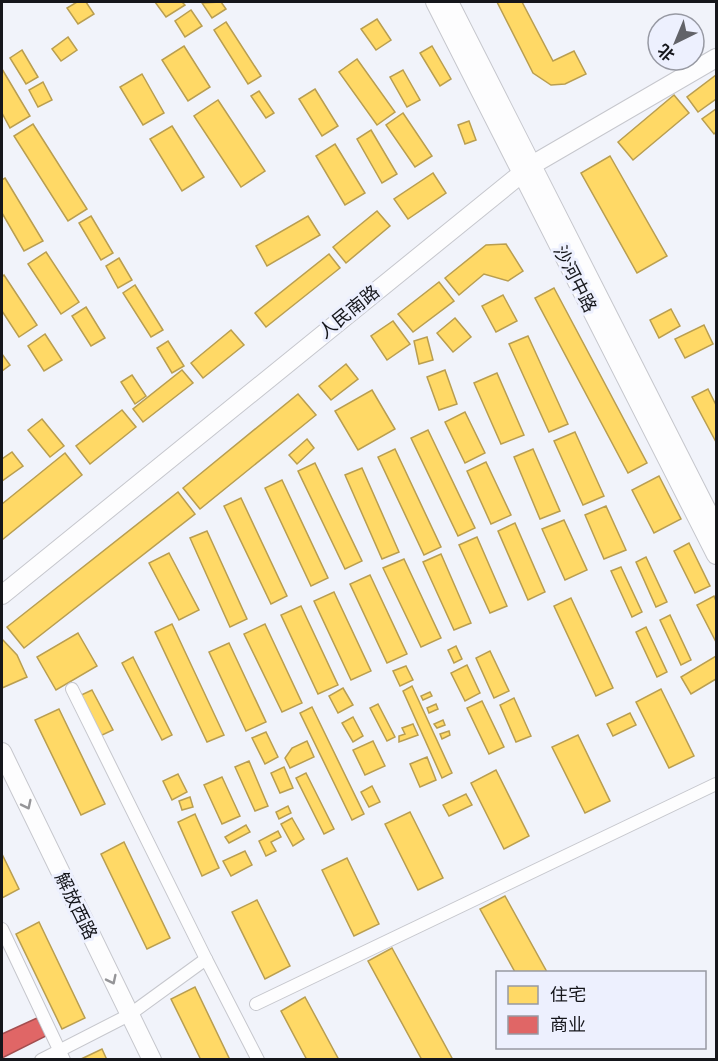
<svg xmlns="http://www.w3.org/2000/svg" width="718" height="1061" font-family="Rubik,'Noto Sans SC',sans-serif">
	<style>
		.homes { fill: #ffd966; stroke: #b99e50; stroke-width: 1.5 }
		.shops { fill: #e06666; stroke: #a34e50; stroke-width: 1.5 }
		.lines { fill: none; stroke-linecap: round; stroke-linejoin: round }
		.street-casing { stroke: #c6c7cd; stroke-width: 14 }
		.secondary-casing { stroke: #c6c7cd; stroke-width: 20 }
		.street { stroke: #fdfdfe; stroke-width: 12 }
		.secondary { stroke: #fdfdfe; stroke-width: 18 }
		.oneway { stroke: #959598 }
		.labels { text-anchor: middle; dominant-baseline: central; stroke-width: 6; stroke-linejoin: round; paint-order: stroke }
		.street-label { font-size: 18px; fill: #15161b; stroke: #edf0fe }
	</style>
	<rect width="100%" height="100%" fill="#f1f3fa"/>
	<g class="homes">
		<path d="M77,2H86L94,14L78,24L67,8Z"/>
		<path d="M155,2H182L185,5L166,17Z"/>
		<path d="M221,2L226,9L212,18L202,3Z"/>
		<path d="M497,2H522L553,61L574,51L586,74L565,84L551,85L533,73Z"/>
		<path d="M191,10L202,26L185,37L175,21Z"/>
		<path d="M377,19L391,40L376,50L361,29Z"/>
		<path d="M226,22L261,76L248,84L214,30Z"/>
		<path d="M68,37L77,50L61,61L52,49Z"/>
		<path d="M184,46L210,87L188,101L162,60Z"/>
		<path d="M432,46L451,79L440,86L420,53Z"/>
		<path d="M22,50L38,77L26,84L10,58Z"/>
		<path d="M357,59L395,112L377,125L339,72Z"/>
		<path d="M2,69L30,116L10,128L2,113Z"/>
		<path d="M403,70L420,100L407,107L390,77Z"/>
		<path d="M142,74L164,113L143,125L120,87Z"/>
		<path d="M716,75V99L698,112L687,97Z"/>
		<path d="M43,82L52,100L38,107L29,90Z"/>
		<path d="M315,89L338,126L322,136L299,99Z"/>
		<path d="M259,91L274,113L266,118L251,96Z"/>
		<path d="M674,95L689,113L633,160L618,142Z"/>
		<path d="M218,100L265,171L241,187L194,116Z"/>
		<path d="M716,109V132L714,134L702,119Z"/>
		<path d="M403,113L432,156L415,167L386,125Z"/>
		<path d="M469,121L476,140L465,144L458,125Z"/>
		<path d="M33,124L87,209L68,221L14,136Z"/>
		<path d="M172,126L204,177L182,191L150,139Z"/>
		<path d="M371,130L397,174L382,183L357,139Z"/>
		<path d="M335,144L365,193L345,205L316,156Z"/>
		<path d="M610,156L667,256L637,273L581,173Z"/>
		<path d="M433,173L446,193L408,219L394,199Z"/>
		<path d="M5,178L43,241L24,251L2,213V180Z"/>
		<path d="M377,211L390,226L346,263L333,247Z"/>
		<path d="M91,216L113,253L101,260L79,223Z"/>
		<path d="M308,216L320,235L267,266L256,246Z"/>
		<path d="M506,244L523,271L508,281L484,274L459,295L445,278L486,245Z"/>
		<path d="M46,252L79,302L61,314L28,264Z"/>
		<path d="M329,254L340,268L266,327L255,313Z"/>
		<path d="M119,258L132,280L118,288L106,266Z"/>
		<path d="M4,275L37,325L19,337L2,311V277Z"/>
		<path d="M439,282L454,301L413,332L398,314Z"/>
		<path d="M135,285L163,330L151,337L123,293Z"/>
		<path d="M554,288L647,463L628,473L535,298Z"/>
		<path d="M503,295L517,321L496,332L482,306Z"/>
		<path d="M86,307L105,338L91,346L72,316Z"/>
		<path d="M671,309L680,326L659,338L650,320Z"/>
		<path d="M455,318L471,337L453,352L437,333Z"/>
		<path d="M393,321L410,344L387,360L371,336Z"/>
		<path d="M704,325L713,344L685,358L675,339Z"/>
		<path d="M231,330L244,345L203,378L191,363Z"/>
		<path d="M45,334L62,360L44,371L28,346Z"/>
		<path d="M528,336L568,424L549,432L509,344Z"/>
		<path d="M427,337L433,360L419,364L414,341Z"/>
		<path d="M168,341L184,366L172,373L157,348Z"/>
		<path d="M2,354L10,365L2,371Z"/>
		<path d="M346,364L358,379L331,400L319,386Z"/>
		<path d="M182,370L193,383L143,422L133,409Z"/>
		<path d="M445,370L457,404L439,410L427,377Z"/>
		<path d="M497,373L524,435L501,444L474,383Z"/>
		<path d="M132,375L146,396L135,404L121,382Z"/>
		<path d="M708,389L716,405V442L692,397Z"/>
		<path d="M372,390L395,429L358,450L335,411Z"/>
		<path d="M298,394L316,415L200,509L183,488Z"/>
		<path d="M122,410L136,427L90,464L76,446Z"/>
		<path d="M465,412L485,453L465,463L445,422Z"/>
		<path d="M42,419L64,446L50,457L28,430Z"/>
		<path d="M428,430L475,528L458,536L411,438Z"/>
		<path d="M575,432L604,496L583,505L554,441Z"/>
		<path d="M307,439L314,448L297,464L289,455Z"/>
		<path d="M395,449L441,547L424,555L378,457Z"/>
		<path d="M533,449L560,511L540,519L514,457Z"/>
		<path d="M12,452L23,466L2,481V459Z"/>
		<path d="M65,453L82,475L2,540V504Z"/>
		<path d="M486,462L511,515L491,524L467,471Z"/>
		<path d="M315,463L362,561L345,569L298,471Z"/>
		<path d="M362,468L399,552L382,559L345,475Z"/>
		<path d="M659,476L681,519L654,533L632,490Z"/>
		<path d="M282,480L328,578L311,586L265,488Z"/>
		<path d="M178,492L195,514L24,648L7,627Z"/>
		<path d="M241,498L287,596L271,604L224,506Z"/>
		<path d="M606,506L626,550L604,559L585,515Z"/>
		<path d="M564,520L587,570L565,580L542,529Z"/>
		<path d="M515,523L545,592L528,600L498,531Z"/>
		<path d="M207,531L247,619L230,627L190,538Z"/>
		<path d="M477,537L507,606L490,613L459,545Z"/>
		<path d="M689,543L710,586L695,593L674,551Z"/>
		<path d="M169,553L199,610L179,620L149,563Z"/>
		<path d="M441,554L471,623L454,630L423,562Z"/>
		<path d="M646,557L667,602L656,607L636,562Z"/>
		<path d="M404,559L441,638L421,647L383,568Z"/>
		<path d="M621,567L642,612L632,617L611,571Z"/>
		<path d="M370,575L407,654L387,663L350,584Z"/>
		<path d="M334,592L371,671L351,680L314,601Z"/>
		<path d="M714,596L716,601V642L697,605Z"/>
		<path d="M571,598L613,688L596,696L554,606Z"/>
		<path d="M301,606L338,685L318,694L281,615Z"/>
		<path d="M670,615L691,660L681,665L660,620Z"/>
		<path d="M172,624L224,735L207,742L155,632Z"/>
		<path d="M265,624L302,703L282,712L244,634Z"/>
		<path d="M646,627L667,672L657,677L636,632Z"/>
		<path d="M78,633L97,666L56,690L37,657Z"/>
		<path d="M2,639L17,655L27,677L2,688Z"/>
		<path d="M229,643L266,722L246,731L209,652Z"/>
		<path d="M456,646L462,659L454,663L448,650Z"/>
		<path d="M490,651L509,691L494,698L476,658Z"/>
		<path d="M716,656V679L691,694L681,677Z"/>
		<path d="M133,657L172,735L162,740L122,663Z"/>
		<path d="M467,665L480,693L465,701L451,673Z"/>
		<path d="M406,666L413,680L400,686L393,671Z"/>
		<path d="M412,686L452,773L442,778L403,691Z"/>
		<path d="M343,688L353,705L338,713L329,696Z"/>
		<path d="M661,689L694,756L669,768L636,702Z"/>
		<path d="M92,690L113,730L100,736L79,696Z"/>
		<path d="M430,692L432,696L423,700L421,696Z"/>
		<path d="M514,698L531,736L516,742L500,705Z"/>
		<path d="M482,701L504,747L489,754L467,708Z"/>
		<path d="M378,704L395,737L387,741L370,708Z"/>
		<path d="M436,704L438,709L429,713L427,708Z"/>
		<path d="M312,707L364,814L352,820L300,713Z"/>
		<path d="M59,709L105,804L81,815L35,720Z"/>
		<path d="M630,713L636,725L613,736L607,724Z"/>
		<path d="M353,717L363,736L353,742L342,723Z"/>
		<path d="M443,720L445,725L437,728L434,724Z"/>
		<path d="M413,724L418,735L399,742V736L405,734L402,728Z"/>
		<path d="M449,731L450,735L442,739L440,734Z"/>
		<path d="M266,732L278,757L265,764L252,738Z"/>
		<path d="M578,735L610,801L585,813L552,747Z"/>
		<path d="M307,741L314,757L290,768L285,758L292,748Z"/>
		<path d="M373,741L385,766L365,775L353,750Z"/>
		<path d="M427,757L436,780L420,787L410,764Z"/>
		<path d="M249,761L268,806L255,811L235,767Z"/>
		<path d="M284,767L293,788L280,793L271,773Z"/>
		<path d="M496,770L529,836L504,849L471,783Z"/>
		<path d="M306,773L334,829L324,834L296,778Z"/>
		<path d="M178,774L187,792L172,800L163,781Z"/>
		<path d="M222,777L240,816L222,824L204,785Z"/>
		<path d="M372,786L380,802L369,807L361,792Z"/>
		<path d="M466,794L472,805L449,816L443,805Z"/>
		<path d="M190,797L193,807L182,810L179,801Z"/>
		<path d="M288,806L291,813L279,819L276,812Z"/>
		<path d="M410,812L443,878L418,890L385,824Z"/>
		<path d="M195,814L219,868L202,876L178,822Z"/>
		<path d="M292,818L304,839L293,846L281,824Z"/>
		<path d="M246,825L250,832L229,843L225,837Z"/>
		<path d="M278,831L281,837L271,842L276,851L266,856L259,841Z"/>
		<path d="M124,842L170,938L147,949L101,854Z"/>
		<path d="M245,851L252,865L231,876L223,861Z"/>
		<path d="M2,854L19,889L2,898Z"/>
		<path d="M347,858L379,924L354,936L322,870Z"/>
		<path d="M505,896L547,972H515L480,909Z"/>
		<path d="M257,900L290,966L265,979L232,912Z"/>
		<path d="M39,922L85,1018L62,1029L16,934Z"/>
		<path d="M392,948L453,1060H422L368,961Z"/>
		<path d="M195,987L230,1060H201L171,999Z"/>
		<path d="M305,997L339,1060H307L281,1011Z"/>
		<path d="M102,1049L107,1060H79Z"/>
	</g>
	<path class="shops" d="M37,1018L46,1036L2,1058V1034Z"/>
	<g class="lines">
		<defs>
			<g id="street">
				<path d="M72,689L206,959"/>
				<path d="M2,929L64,1060"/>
				<path d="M256,1004L716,784"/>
				<path d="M41,1060L129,1015L206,959L258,1060"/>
			</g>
			<g id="secondary">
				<path d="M435,2L716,555"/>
				<path d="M449,2L716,528"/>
				<path d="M2,595L532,165L716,58"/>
				<path d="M2,752L152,1060"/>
			</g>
		</defs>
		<use href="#street" class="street-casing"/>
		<use href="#secondary" class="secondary-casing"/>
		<use href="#street" class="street"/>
		<use href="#secondary" class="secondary"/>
	</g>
	<defs><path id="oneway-chevron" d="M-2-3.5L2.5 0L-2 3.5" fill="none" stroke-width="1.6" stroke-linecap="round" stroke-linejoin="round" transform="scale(1.5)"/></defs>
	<g class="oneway">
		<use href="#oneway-chevron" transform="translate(27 805) rotate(64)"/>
		<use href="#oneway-chevron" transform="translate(112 980) rotate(64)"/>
	</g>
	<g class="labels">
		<g class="street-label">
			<text transform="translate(575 279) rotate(63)">沙河中路</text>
			<text transform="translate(349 312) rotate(-39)">人民南路</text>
			<text transform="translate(76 906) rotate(64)">解放西路</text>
		</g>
	</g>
	<rect width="718" height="1061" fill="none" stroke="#15161b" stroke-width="6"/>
	<rect x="496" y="971" width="210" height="78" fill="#edf0fe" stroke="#9799a3" stroke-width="1.5"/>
	<rect x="508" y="986" width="30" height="18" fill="#ffd966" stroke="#9799a3" stroke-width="1.5"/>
	<text x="550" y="1001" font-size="18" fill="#15161b">住宅</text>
	<rect x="508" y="1016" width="30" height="18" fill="#e06666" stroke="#9799a3" stroke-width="1.5"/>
	<text x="550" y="1031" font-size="18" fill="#15161b">商业</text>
	<g transform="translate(676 42) rotate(223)"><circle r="28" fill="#edf0fe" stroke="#9799a3" stroke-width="1.5"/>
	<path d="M0-4.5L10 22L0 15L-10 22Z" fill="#626369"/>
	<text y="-9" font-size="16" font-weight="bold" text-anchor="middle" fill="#15161b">北</text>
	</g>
</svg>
